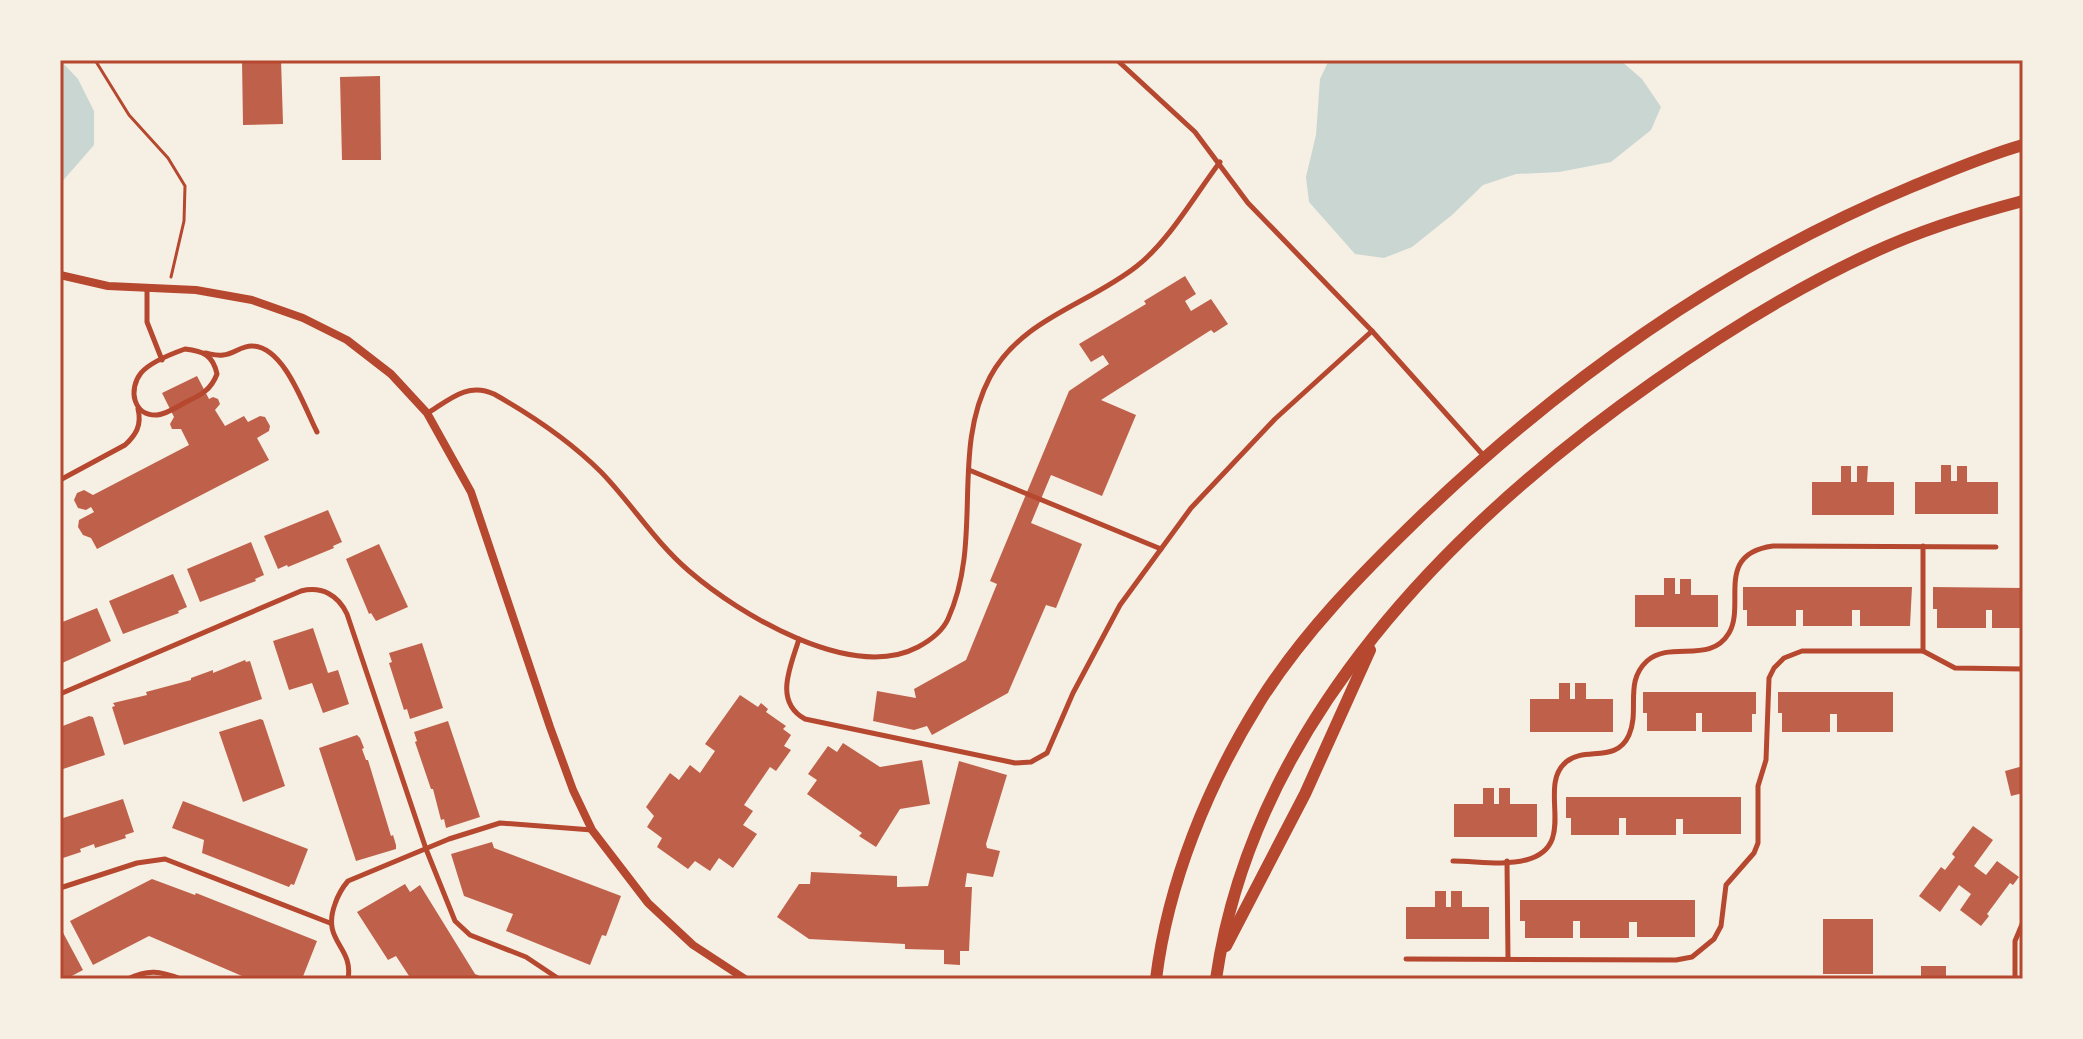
<svg xmlns="http://www.w3.org/2000/svg" width="2083" height="1039" font-family="Montserrat,sans-serif">
	<style>
		.water { fill: #c9d6d2 }
		.building { fill: #bf614a }
		.lines { fill: none; stroke-linecap: round; stroke-linejoin: round }
		.path { stroke: #b5482f; stroke-width: 3 }
		.service { stroke: #b5482f; stroke-width: 5 }
		.minor { stroke: #b5482f; stroke-width: 8 }
		.secondary { stroke: #b5482f; stroke-width: 12 }
		.neatline { fill: none; stroke: #b5482f; stroke-width: 3 }
	</style>
	<rect width="100%" height="100%" fill="#f6efe4"/>
	<g class="water">
		<path d="M60,60L78,79L94,111V145L60,184Z"/>
		<path d="M1329,60H1620L1642,79L1661,107L1651,130L1611,162L1559,172L1516,174L1483,185L1452,215L1412,247L1384,258L1355,254L1309,202L1306,177L1316,135L1320,79Z"/>
	</g>
	<g class="building">
		<path d="M242,60H281L283,124L243,125Z"/>
		<path d="M380,76L381,160H342L340,77Z"/>
		<path d="M1185,276L1196,294L1185,301L1191,311L1211,299L1228,324L1214,333L1211,330L1101,400L1136,415L1102,496L1051,475L1031,523L1082,544L1056,608L1046,605L1008,693L932,735L927,726L914,730L873,721L877,691L916,698L914,689L966,660L997,584L990,581L1069,391L1109,364L1103,355L1091,362L1079,344L1146,304L1144,301Z"/>
		<path d="M197,376L209,399L213,397L218,399L220,404L215,410L225,426L244,416L248,422L260,416L265,417L270,426L269,431L257,438L269,460L97,549L91,538L83,535L78,527L79,520L94,512L91,507L86,510L78,508L74,500L77,493L84,490L93,495L189,445L181,429H172L170,424L174,417L162,393Z"/>
		<path d="M1941,465H1951V481H1957V466H1967V482H1998V514H1915V482H1941Z"/>
		<path d="M1841,466H1851V482H1857V466H1868L1867,482H1894V515H1812V482H1841Z"/>
		<path d="M328,510L342,542L333,546L334,548L288,567L287,565L278,569L264,536Z"/>
		<path d="M251,542L264,575L255,579L256,581L200,602L187,569Z"/>
		<path d="M379,544L408,607L376,621L371,613L369,614L346,559Z"/>
		<path d="M173,574L187,607L178,611L179,613L123,634L109,601Z"/>
		<path d="M1664,578H1675V594H1680V579H1691V595H1718V627H1635V595H1664Z"/>
		<path d="M1743,587H1912L1910,626H1860V610H1852V626H1803V610H1796V626H1747V610H1743Z"/>
		<path d="M1933,587L2023,588V628H1992V610H1986V628H1937V609H1933Z"/>
		<path d="M97,608L111,641L60,664V623Z"/>
		<path d="M313,628L328,673L338,670L349,704L323,713L312,683L289,690L273,641Z"/>
		<path d="M422,643L443,708L410,719L407,709L404,710L389,663L392,662L389,653Z"/>
		<path d="M245,660L246,662L250,661L262,699L124,745L112,707L115,706L113,703L147,695L146,692L191,680V678L213,670V673Z"/>
		<path d="M1559,683H1570V699H1575V683H1586V699H1613V732H1530V699H1559Z"/>
		<path d="M1643,692H1756V714H1752V732H1702V713H1696V731H1647V713H1643Z"/>
		<path d="M1778,692H1893V732H1837V714H1830V732H1782V713H1778Z"/>
		<path d="M740,695L758,707L761,703L768,709L766,712L786,726L783,729L791,735L784,746L791,750L776,771L770,767L744,805L753,811L743,825L757,834L733,868L719,858L710,871L695,861L688,869L657,847L662,838L647,827L654,816L646,807L670,773L679,780L690,765L700,773L715,751L705,744Z"/>
		<path d="M89,716L93,717L105,755L60,770V727Z"/>
		<path d="M260,719L263,720L285,786L243,802L219,732Z"/>
		<path d="M448,721L480,817L446,828L444,819L441,820L433,789H431L415,742L417,741L414,732Z"/>
		<path d="M357,735L360,738L364,748L362,749L366,760H368L391,836L393,835L396,845V849L356,861L319,748Z"/>
		<path d="M843,743L880,767L922,760L930,804L900,809L876,847L859,836L862,833L807,794L817,780L808,774L828,746L837,752Z"/>
		<path d="M959,761L1007,775L986,844L987,848L1000,851L993,877L967,873L965,887H972L969,951H960V965L944,964V950L905,949V944L809,939L777,917L799,884H810L811,872L897,876V887L928,886Z"/>
		<path d="M2023,766V793L2011,796L2005,771Z"/>
		<path d="M1483,788H1494V804H1499V788H1510V804H1537V837H1454V804H1483Z"/>
		<path d="M1566,797H1741V834H1683V819H1676V835H1626V818H1619V835H1571V818H1566Z"/>
		<path d="M123,799L134,832L125,835L126,838L95,848L94,844L80,849L81,852L60,859V819Z"/>
		<path d="M183,801L308,849L294,885L291,884L289,887L202,853L204,840L172,828Z"/>
		<path d="M1973,826L1993,840L1974,866L1986,875L1997,861L2019,877L2013,885L2010,883L1987,914L1989,916L1981,926L1960,910L1971,894L1959,885L1940,912L1919,896L1941,867L1945,870L1955,857L1952,854Z"/>
		<path d="M492,842L494,848L621,896L606,936L602,935L590,965L506,931L513,914L464,896L451,854Z"/>
		<path d="M152,879L195,895L196,893L317,941L302,979H249L149,936L93,965L70,921Z"/>
		<path d="M405,884L410,892L420,885L475,974L487,979H411L396,956L388,960L357,912Z"/>
		<path d="M1435,891H1446V907H1451V891H1462V907H1489V939H1406V907H1435Z"/>
		<path d="M1520,900H1695V937H1637V922H1629V938H1580V921H1573V938H1525V921H1520Z"/>
		<rect x="1823" y="919" width="50" height="55"/>
		<path d="M60,927L83,970L66,979H60Z"/>
		<rect x="1921" y="966" width="25" height="13"/>
	</g>
	<g class="lines">
		<path class="path" d="M95,60L129,115L168,158L185,186L184,221L171,277"/>
		<g class="service">
			<path d="M1117,60L1195,132L1248,203L1372,331L1484,456"/>
			<path d="M147,288V322L162,360"/>
			<path d="M185,349C203,351 213,355 217,374C211,390 201,395 186,402C177,407 167,414 157,415C133,416 128,389 141,373C150,362 171,354 185,349Z"/>
			<path d="M205,353C211,354 217,356 223,355C234,354 242,345 253,346C285,348 304,407 317,432"/>
			<path d="M428,413C450,399 468,382 494,394C533,416 569,440 601,472C632,504 655,542 689,571C740,615 852,682 918,647C931,640 942,632 948,619C984,539 950,452 990,377C1022,318 1088,305 1137,266C1169,241 1195,195 1220,162"/>
			<path d="M969,470L1161,549"/>
			<path d="M60,480L125,445C136,435 142,425 138,409"/>
			<path d="M1923,546V651"/>
			<path d="M799,639C791,666 773,701 805,719L1015,763L1031,762L1047,753L1073,693L1120,605L1191,508L1275,419L1372,331"/>
			<path d="M60,694L301,591C322,586 338,595 347,614L426,849L455,921L470,935L526,957L559,979"/>
			<path d="M1453,861C1476,861 1504,866 1526,860C1580,846 1536,787 1566,762C1585,746 1616,764 1629,735C1640,710 1624,682 1647,661C1671,640 1710,665 1729,633C1746,604 1714,554 1773,546L1996,547"/>
			<path d="M1507,861L1508,959"/>
			<path d="M60,888L137,863L165,859L330,923"/>
			<path d="M1406,959L1676,960L1692,957L1714,939L1721,926L1726,885L1754,853L1758,843V786L1766,760L1769,678L1774,668L1784,658L1802,651H1923L1955,668L2023,669"/>
			<path d="M128,979C148,969 160,971 181,979"/>
			<path d="M348,979C354,946 321,942 335,904C338,895 342,888 348,881L449,839L500,823L592,830"/>
			<path d="M2015,979V941L2023,922"/>
		</g>
		<path class="minor" d="M60,275L108,286L196,290L252,300L303,318L347,340L391,374L427,413L471,492L550,727L573,790L592,830L648,903L693,945L745,979"/>
		<g class="secondary">
			<path d="M1226,946L1305,794L1370,650"/>
			<path d="M1156,979C1168,882 1208,785 1259,703C1302,634 1362,573 1420,517C1563,380 1728,263 1911,187C1948,172 1984,156 2023,145"/>
			<path d="M1216,979C1253,723 1452,523 1655,381C1725,332 1797,287 1874,252C1917,232 1977,213 2023,201"/>
		</g>
	</g>
	<rect width="2083" height="1039" fill="none" stroke="#f6efe4" stroke-width="124"/>
	<rect x="62" y="62" width="1959" height="915" class="neatline"/>
</svg>
